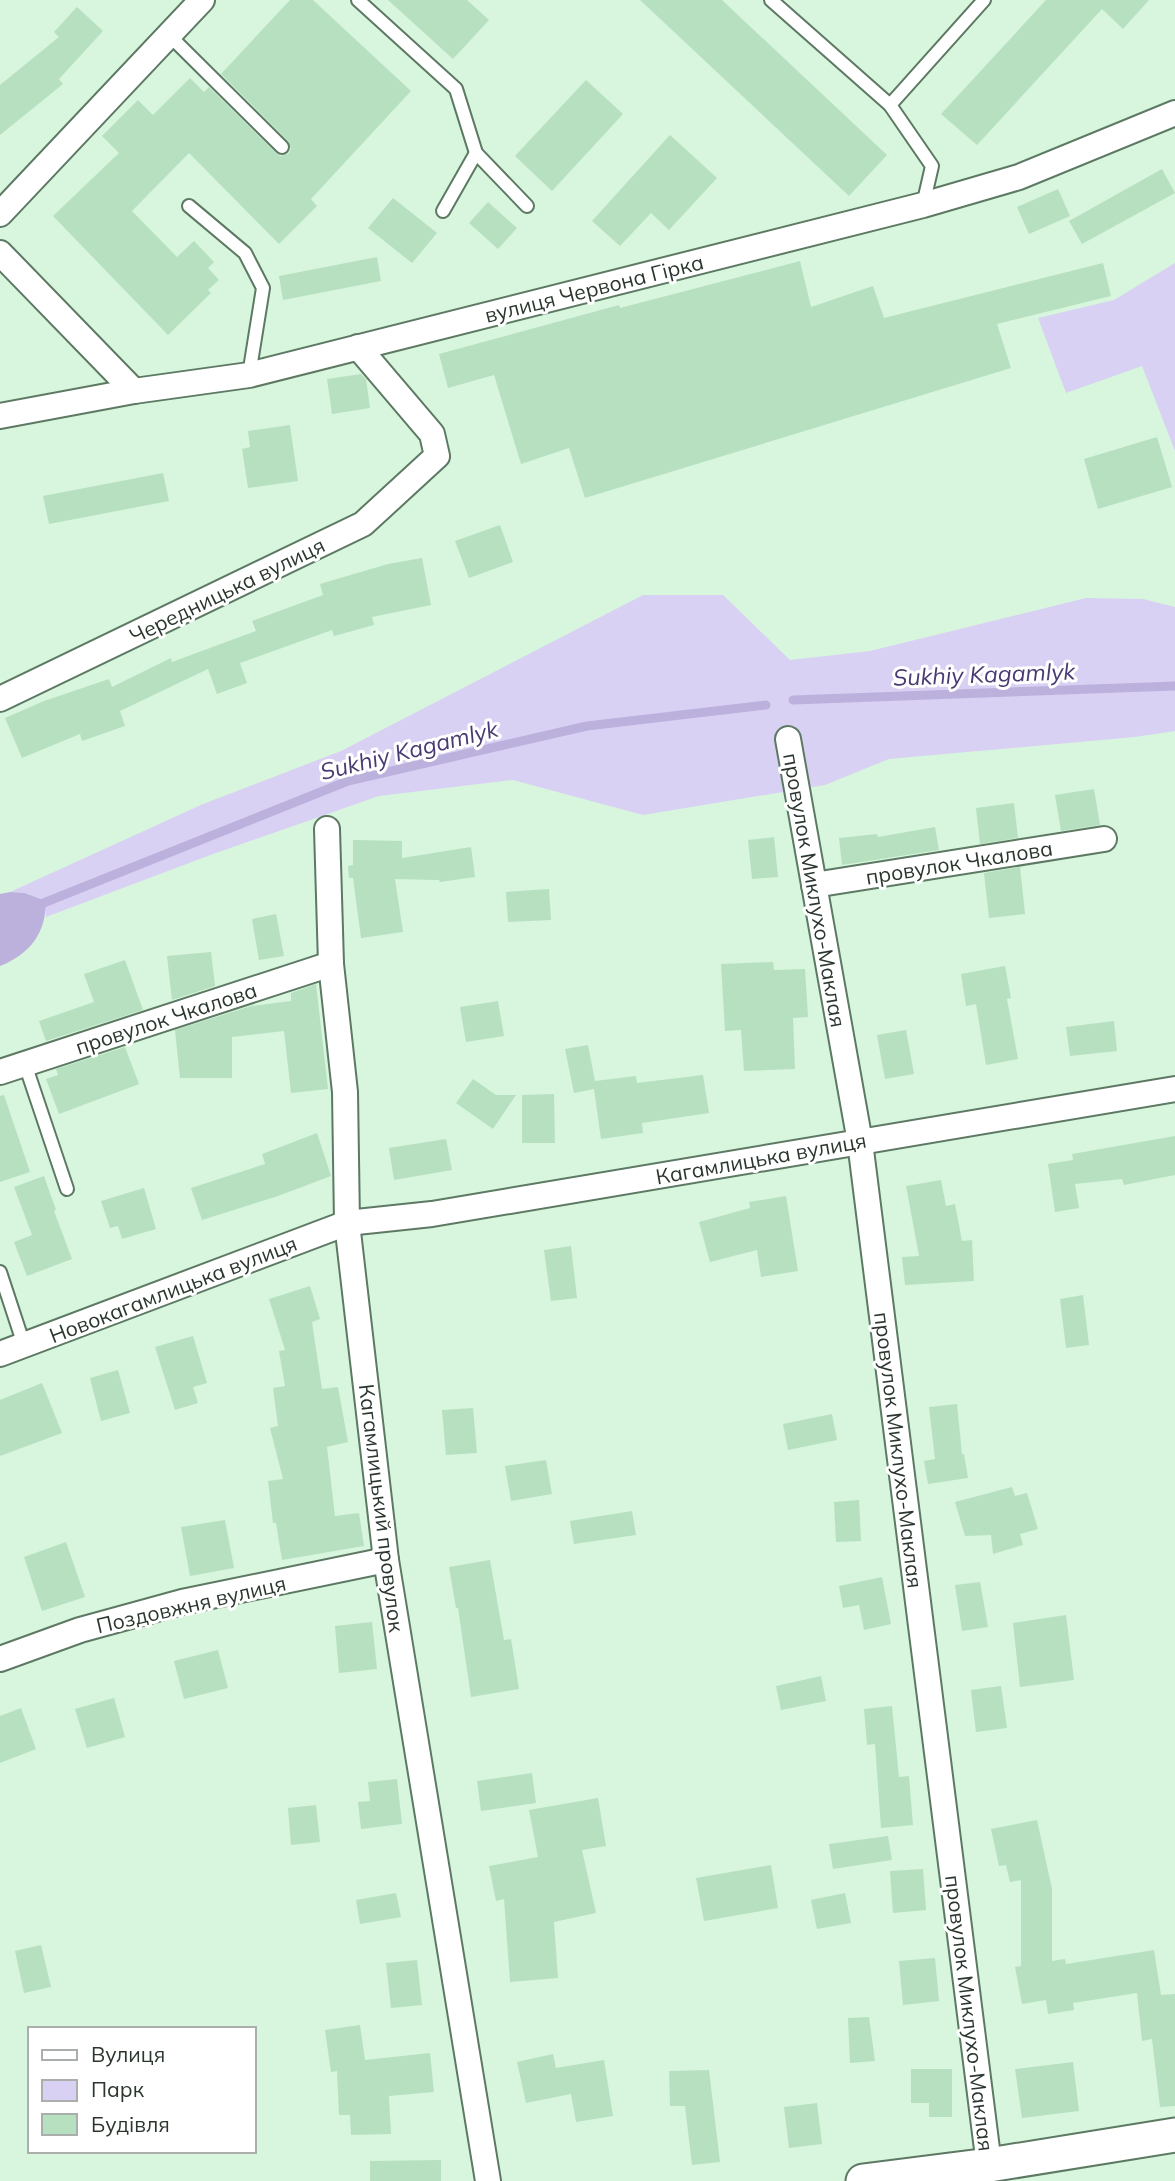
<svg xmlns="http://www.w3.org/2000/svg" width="1175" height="2181" font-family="Mulish,sans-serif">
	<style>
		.green { fill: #d9d1f3 }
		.water { fill: #bcb1dd }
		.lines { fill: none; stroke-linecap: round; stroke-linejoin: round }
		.stream { stroke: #bcb1dd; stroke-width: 9 }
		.building { fill: #b7e0c0 }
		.lane-casing { stroke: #5d7964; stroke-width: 16 }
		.street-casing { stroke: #5d7964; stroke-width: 28 }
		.secondary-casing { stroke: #5d7964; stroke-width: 37 }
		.lane { stroke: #fff; stroke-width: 12 }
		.street { stroke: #fff; stroke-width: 24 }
		.secondary { stroke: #fff; stroke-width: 33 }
		.labels { text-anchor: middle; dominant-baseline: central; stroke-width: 6; stroke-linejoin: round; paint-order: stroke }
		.street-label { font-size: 21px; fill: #2b372e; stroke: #fff }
		.water-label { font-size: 23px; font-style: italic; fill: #4b3a72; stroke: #fff }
	</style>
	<rect width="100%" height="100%" fill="#d7f6dd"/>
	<g class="green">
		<path d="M1175,263V451L1142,366L1066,393L1038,318L1114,300Z"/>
		<path d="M643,595H723L790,660L870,651L1086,598L1143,599L1175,607V731L1135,737L889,759L825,785L643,815L513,780L379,796L213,854L46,917V901L26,893L10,892L203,804L341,751Z"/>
	</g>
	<path class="water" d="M10,892L25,893L46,901C46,933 30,954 0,966V894Z"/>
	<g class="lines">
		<g class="stream">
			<path d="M793,700L1175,686"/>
			<path d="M36,906L348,781L587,726L766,705"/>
		</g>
	</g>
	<g class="building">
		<path d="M290,0H313L411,91L311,199L317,206L279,244L189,153L132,211L177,257L194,241L214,262L208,268L219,280L208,290L211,293L168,335L53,216L119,153L102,136L138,100L153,115L190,78L204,92L209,87L276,153L280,156L288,154L291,149L288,141L221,74Z"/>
		<path d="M388,0H467L489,20L453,59Z"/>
		<path d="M640,0H722L887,155L849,196Z"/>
		<path d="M1046,0H1149L1123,29L1102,9L977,145L941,114Z"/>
		<path d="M77,7L103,31L59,79L63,84L0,135V85L59,37L54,32Z"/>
		<path d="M586,80L623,114L552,191L515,156Z"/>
		<path d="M670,135L717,178L669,230L651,213L620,246L592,221Z"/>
		<path d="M1162,169L1175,193L1082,244L1069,221Z"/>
		<path d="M1058,189L1070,216L1029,234L1017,207Z"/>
		<path d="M393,198L437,233L412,263L368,228Z"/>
		<path d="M488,202L517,228L498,249L469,223Z"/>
		<path d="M377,257L381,281L283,300L279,276Z"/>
		<path d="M800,261L811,307L873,286L884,318L1103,263L1111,296L997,324L1011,368L585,498L569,448L521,464L494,375L448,388L439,354L619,305L620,308Z"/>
		<path d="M361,374L366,379L370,408L332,414L327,379Z"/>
		<path d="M290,425L298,481L248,488L242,449L250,447L248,431Z"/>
		<path d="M1157,437L1172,487L1098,509L1084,459Z"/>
		<path d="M163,473L169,501L49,524L43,496Z"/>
		<path d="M500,525L513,562L469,578L455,541Z"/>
		<path d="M422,558L431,605L372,617L374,625L334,636L332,630L240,663L247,683L217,694L208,669L120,711L125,726L82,741L80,734L22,758L5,718L44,701L109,679L112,687L171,658L172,662L256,631L252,621L323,595L320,584L388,564Z"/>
		<path d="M1094,789L1100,825L1061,831L1055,795Z"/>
		<path d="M1014,803L1018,838L980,844L976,808Z"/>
		<path d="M935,827L939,850L842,865L839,838L877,834L878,837Z"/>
		<path d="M774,837L778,877L752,879L748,840Z"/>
		<path d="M353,840L402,841V858L471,847L475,877L440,882L439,880L395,879L403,932L361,938L353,878H349L348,866L353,865Z"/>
		<path d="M1020,867L1025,914L989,918L984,873Z"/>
		<path d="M549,889L551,920L508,922L506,892Z"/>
		<path d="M276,914L284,956L259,960L252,919Z"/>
		<path d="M211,952L215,986L172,1000L167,956Z"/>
		<path d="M125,960L143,1010L46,1041L39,1021L94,1002L84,974Z"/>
		<path d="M773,962L774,970L805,969L808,1017L793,1018L795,1069L744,1071L741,1030L725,1031L721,964Z"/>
		<path d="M1005,966L1011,998L1007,999L1018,1059L986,1065L976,1004L966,1006L961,974Z"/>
		<path d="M316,984L328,1089L291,1093L284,1031L232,1037V1078H180L175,1030L251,1006L291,1001V993Z"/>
		<path d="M498,1001L504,1036L466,1042L460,1007Z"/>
		<path d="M1114,1021L1117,1051L1070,1056L1066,1027Z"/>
		<path d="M906,1030L914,1074L885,1079L877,1035Z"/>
		<path d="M588,1045L595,1081L636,1076L637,1083L703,1075L709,1113L642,1123L643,1133L601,1139L594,1089L574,1093L565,1049Z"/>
		<path d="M125,1047L139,1084L59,1114L46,1079L58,1075L56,1069Z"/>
		<path d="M473,1079L496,1095H516L493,1129L456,1103Z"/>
		<path d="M554,1094L555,1143H522V1095Z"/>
		<path d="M4,1095L30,1172L0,1182V1096Z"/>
		<path d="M317,1133L331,1176L278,1196L202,1220L191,1188L265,1164L262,1154Z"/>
		<path d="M1175,1136V1175L1124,1185L1122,1179L1075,1184L1079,1208L1055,1212L1048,1164L1073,1160L1072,1154Z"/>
		<path d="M446,1139L452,1170L394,1180L389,1148Z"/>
		<path d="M44,1176L56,1210L54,1211L72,1259L27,1276L14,1242L32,1235L14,1187Z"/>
		<path d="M941,1180L946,1206L955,1204L962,1241L972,1240L974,1281L905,1285L902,1257L919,1256L906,1186Z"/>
		<path d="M144,1188L156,1229L122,1239L118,1226L110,1228L101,1201Z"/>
		<path d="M786,1196L798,1271L761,1277L757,1250L710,1262L699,1222L750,1208L749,1202Z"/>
		<path d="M571,1246L577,1298L551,1301L544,1250Z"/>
		<path d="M310,1286L320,1319L312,1322L322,1389L338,1387L348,1442L327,1447L335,1516L359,1513L364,1546L282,1560L276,1523H273L268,1481L283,1479L270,1428L278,1426L273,1388L285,1386L279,1351L285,1350L269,1299Z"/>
		<path d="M1083,1295L1089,1345L1066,1348L1060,1299Z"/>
		<path d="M193,1336L207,1383L193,1387L198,1403L175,1410L155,1347Z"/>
		<path d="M118,1370L130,1413L101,1421L90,1378Z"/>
		<path d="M42,1383L62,1433L0,1456V1400Z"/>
		<path d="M957,1404L962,1454H964L968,1478L928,1484L924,1461L935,1459L929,1407Z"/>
		<path d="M473,1408L477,1453L446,1455L442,1410Z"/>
		<path d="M832,1414L837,1440L788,1450L783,1424Z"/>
		<path d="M546,1460L552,1494L511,1501L505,1466Z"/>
		<path d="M1012,1487L1015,1496L1027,1493L1038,1529L1020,1534L1023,1545L993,1554L991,1535L965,1536L955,1502Z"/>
		<path d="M859,1500L861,1541L836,1542L834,1502Z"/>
		<path d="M632,1511L636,1535L574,1544L570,1521Z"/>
		<path d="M225,1520L234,1568L190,1576L181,1527Z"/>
		<path d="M66,1542L85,1597L42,1611L24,1557Z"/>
		<path d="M490,1560L504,1640L511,1639L519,1689L471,1697L458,1608H456L449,1567Z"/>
		<path d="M882,1577L891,1624L864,1630L859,1605L843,1608L839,1586Z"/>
		<path d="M980,1582L988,1627L962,1631L955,1585Z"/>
		<path d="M1066,1615L1074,1680L1020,1687L1013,1623Z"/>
		<path d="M372,1622L377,1669L339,1673L335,1626Z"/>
		<path d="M218,1650L228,1688L184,1699L174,1661Z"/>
		<path d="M821,1676L826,1701L781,1710L776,1686Z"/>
		<path d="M1001,1686L1007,1728L976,1732L971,1690Z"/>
		<path d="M114,1698L125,1737L87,1748L75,1709Z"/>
		<path d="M892,1706L899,1777L909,1776L913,1825L881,1828L875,1744L867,1745L864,1709Z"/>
		<path d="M21,1708L36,1749L0,1763V1716Z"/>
		<path d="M532,1773L536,1803L481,1811L477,1781Z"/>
		<path d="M397,1779L402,1824L361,1829L358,1802L370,1801L368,1782Z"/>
		<path d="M598,1798L606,1846L582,1850L596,1913L554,1922L558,1978L510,1982L504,1899L496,1901L489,1866L538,1857L529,1810Z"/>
		<path d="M316,1805L320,1842L291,1845L288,1808Z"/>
		<path d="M1037,1820L1052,1889V1961L1065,1959L1066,1964L1154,1950L1161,1995L1175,1994V2106L1160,2107L1152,2039L1142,2041L1137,1993L1073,2003L1074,2010L1048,2014L1046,2000L1022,2004L1015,1967L1021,1966V1880L1010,1882L1006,1865L999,1866L991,1829Z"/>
		<path d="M888,1836L892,1860L833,1869L829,1844Z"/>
		<path d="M771,1865L778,1908L704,1921L696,1878Z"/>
		<path d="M923,1869L926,1910L893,1913L890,1871Z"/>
		<path d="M396,1893L401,1917L360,1924L356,1900Z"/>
		<path d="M845,1893L851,1923L817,1929L811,1900Z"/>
		<path d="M41,1945L51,1987L24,1993L15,1951Z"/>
		<path d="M935,1958L939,2001L903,2005L899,1961Z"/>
		<path d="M417,1960L422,2005L391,2008L386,1963Z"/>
		<path d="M869,2017L875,2061L850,2063L848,2018Z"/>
		<path d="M360,2025L365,2060L430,2053L434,2092L389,2096L391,2134L351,2135L350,2115H339L337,2071L331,2072L325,2030Z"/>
		<path d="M553,2054L556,2068L604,2060L613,2116L576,2122L571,2094L526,2103L517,2062Z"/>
		<path d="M1073,2062L1079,2111L1022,2118L1015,2069Z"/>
		<path d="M911,2069H952V2117H929V2103H911Z"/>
		<path d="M709,2070L720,2162L692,2165L685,2106H670L669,2071Z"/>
		<path d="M817,2103L822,2144L789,2148L784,2107Z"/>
		<path d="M441,2160V2181H370V2161Z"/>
	</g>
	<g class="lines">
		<defs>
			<g id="lane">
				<path d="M358,0L456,89L476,153L527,206"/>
				<path d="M771,0L890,105L984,0"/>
				<path d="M169,35L282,147"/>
				<path d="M890,105L932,166L923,205"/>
				<path d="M189,206L245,253L263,288L249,375"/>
				<path d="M443,211L476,153"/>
				<path d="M25,1064L67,1189"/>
				<path d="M0,1272L24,1345"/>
			</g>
			<g id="street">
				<path d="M0,214L202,0"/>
				<path d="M0,253L134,391"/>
				<path d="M0,416L134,391L249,375L923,205L1019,177L1175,113"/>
				<path d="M0,699L363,524L437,456L432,434L358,347"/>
				<path d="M788,739L860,1142L989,2165"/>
				<path d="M327,829L331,964L345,1092L347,1223L386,1560L488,2181"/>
				<path d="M814,885L1104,839"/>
				<path d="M0,1072L331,964"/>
				<path d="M0,1354L347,1223L432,1214L1175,1089"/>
				<path d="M0,1659L80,1630L182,1602L386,1560"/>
			</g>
			<path id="secondary" d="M863,2181L989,2165L1175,2135"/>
		</defs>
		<use href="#lane" class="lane-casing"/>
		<use href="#street" class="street-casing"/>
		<use href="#secondary" class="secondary-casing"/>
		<use href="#lane" class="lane"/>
		<use href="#street" class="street"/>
		<use href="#secondary" class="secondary"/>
	</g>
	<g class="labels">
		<g class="street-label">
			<text transform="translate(594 288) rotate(-14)">вулиця Червона Гірка</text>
			<text transform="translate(227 590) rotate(-26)">Чередницька вулиця</text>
			<text transform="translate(959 862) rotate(-9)">провулок Чкалова</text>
			<text transform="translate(815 890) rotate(80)">провулок Миклухо-Маклая</text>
			<text transform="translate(166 1018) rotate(-18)">провулок Чкалова</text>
			<text transform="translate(761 1158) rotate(-10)">Кагамлицька вулиця</text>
			<text transform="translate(173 1289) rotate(-21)">Новокагамлицька вулиця</text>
			<text transform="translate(899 1450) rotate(83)">провулок Миклухо-Маклая</text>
			<text transform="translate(382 1508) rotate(83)">Кагамлицький провулок</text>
			<text transform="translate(191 1604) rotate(-13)">Поздовжня вулиця</text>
			<text transform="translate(970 2013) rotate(83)">провулок Миклухо-Маклая</text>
		</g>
		<g class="water-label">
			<text transform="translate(984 674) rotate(-2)">Sukhiy Kagamlyk</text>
			<text transform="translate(409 750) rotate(-14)">Sukhiy Kagamlyk</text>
		</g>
	</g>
	<rect x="28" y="2027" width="228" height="126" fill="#ffffff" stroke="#aaafab" stroke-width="2"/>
	<rect x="42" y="2050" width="35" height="10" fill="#ffffff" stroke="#aaafab" stroke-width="2"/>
	<text x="91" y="2062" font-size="21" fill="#2b372e">Вулиця</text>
	<rect x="42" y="2080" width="35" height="21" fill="#d9d1f3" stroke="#aaafab" stroke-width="2"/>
	<text x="91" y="2097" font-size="21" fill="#2b372e">Парк</text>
	<rect x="42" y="2114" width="35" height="21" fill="#b7e0c0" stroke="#aaafab" stroke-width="2"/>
	<text x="91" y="2132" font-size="21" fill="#2b372e">Будівля</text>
</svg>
